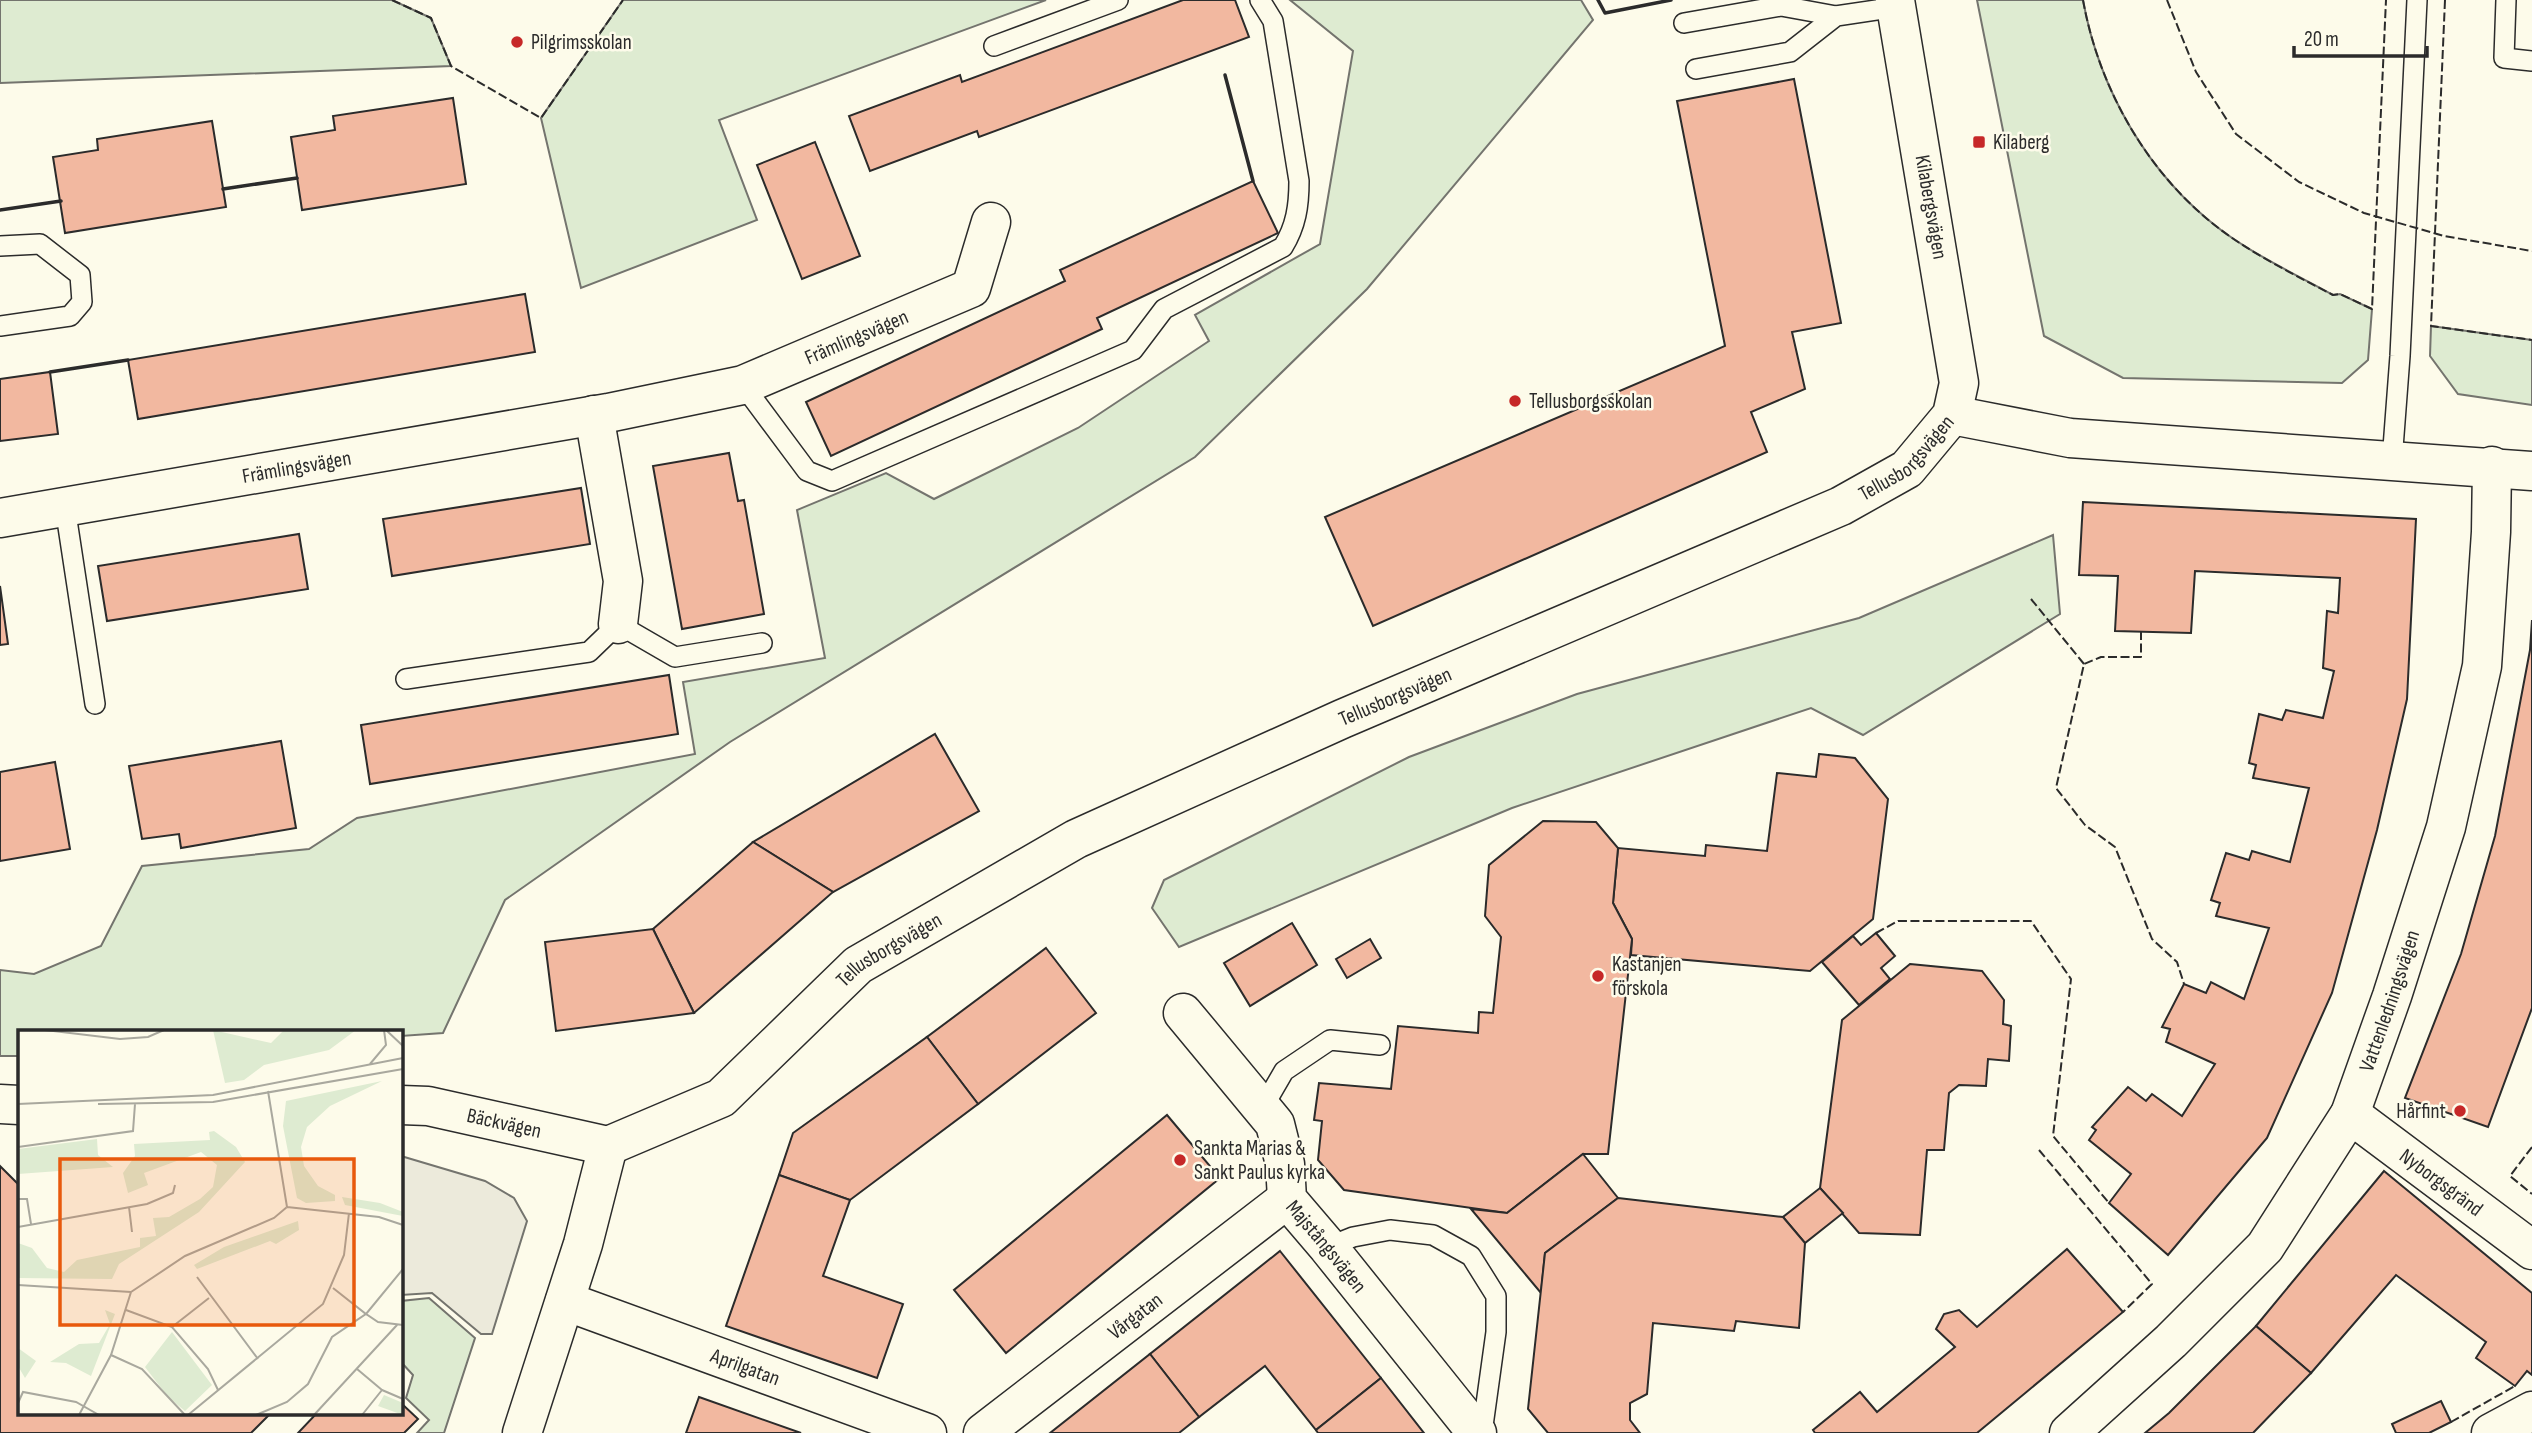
<svg xmlns="http://www.w3.org/2000/svg" width="2532" height="1433" font-family="'Sofia Sans Condensed',sans-serif">
	<style>
		.green { fill: #deebd1; stroke: #74746e; stroke-width: 2 }
		.parking { fill: #eceadb; stroke: #74746e; stroke-width: 2 }
		.building { fill: #f2b8a0; stroke: #2b2b2b; stroke-width: 2 }
		.lines { fill: none; stroke-linecap: round; stroke-linejoin: round }
		.service-casing { stroke: #2b2b2b; stroke-width: 22 }
		.minor-casing { stroke: #2b2b2b; stroke-width: 41 }
		.tertiary-casing { stroke: #2b2b2b; stroke-width: 41 }
		.service { stroke: #fdfbea; stroke-width: 19 }
		.minor { stroke: #fdfbea; stroke-width: 38 }
		.tertiary { stroke: #fdfbea; stroke-width: 38 }
		.fence { stroke: #2b2b2b; stroke-width: 2; stroke-dasharray: 9 3.5; stroke-linecap: butt }
		.wall { stroke: #2b2b2b; stroke-width: 3.5 }
		.poi-dot { fill: #c62828; stroke: #fdfbea; stroke-width: 2.5 }
		.labels { text-anchor: middle; dominant-baseline: central; stroke-width: 5; stroke-linejoin: round; paint-order: stroke }
		.poi-label { font-size: 21px; fill: #2b2b2b; stroke: #fdfbea; text-anchor: start }
		.street-label { font-size: 21px; fill: #2b2b2b; stroke: #fdfbea }
		.inset-road { fill: none; stroke: #a9a89e; stroke-width: 2 }
		.view { fill: #e8590c; fill-opacity: 0.15; stroke: #e8590c; stroke-width: 3.5 }
		.inset-edge { fill: none; stroke: #2b2b2b; stroke-width: 3.5 }
	</style>
	<rect width="100%" height="100%" fill="#fdfbea"/>
	<g class="green">
		<path d="M0,0H392L431,18L451,66L0,83Z"/>
		<path d="M623,0H1046L719,120L757,220L581,288L541,118Z"/>
		<path d="M1290,0H1581L1593,20L1367,289L1195,457L730,742L505,900L443,1033L401,1036V1032H19V1056H0V970L34,974L101,946L142,866L309,849L357,818L695,754L683,682L825,658L797,510L886,473L934,499L1078,428L1209,341L1195,315L1320,244L1353,51Z"/>
		<path d="M1977,0H2083C2099,89 2148,175 2221,230C2256,256 2295,274 2333,295L2340,294L2372,309L2368,360L2342,383L2123,378L2044,336Z"/>
		<path d="M2431,326L2532,340V405L2458,394L2430,356Z"/>
		<path d="M2053,535L2060,614L1863,735L1811,708L1512,808L1179,947L1152,908L1164,880L1409,757L1577,694L1859,618Z"/>
		<path d="M429,1298L475,1338L444,1433H417L429,1420L406,1398L413,1375L401,1362V1301Z"/>
	</g>
	<path class="parking" d="M401,1156L485,1181L514,1198L527,1221L492,1334H481L432,1293L401,1295Z"/>
	<g class="building">
		<path d="M1183,0H1235L1249,37L979,137L977,131L870,171L849,116L960,75L962,82Z"/>
		<path d="M1794,79L1841,323L1792,332L1805,389L1751,412L1767,452L1373,626L1325,517L1725,346L1677,101Z"/>
		<path d="M453,98L466,184L302,210L291,137L335,130L333,116Z"/>
		<path d="M212,121L226,207L65,233L53,157L98,150L97,139Z"/>
		<path d="M815,142L860,256L802,279L757,165Z"/>
		<path d="M1253,181L1278,233L1097,318L1102,329L831,456L806,402L1065,281L1060,270Z"/>
		<path d="M525,294L535,352L138,419L128,360Z"/>
		<path d="M50,372L58,434L0,441V379Z"/>
		<path d="M729,453L738,501L744,500L764,614L682,629L653,466Z"/>
		<path d="M581,488L590,544L392,576L383,519Z"/>
		<path d="M2083,502L2416,519L2407,699L2377,830L2332,993L2267,1138L2168,1255L2109,1203L2131,1174L2089,1140L2096,1130L2092,1127L2128,1087L2146,1101L2152,1094L2182,1116L2215,1064L2166,1042L2170,1029L2162,1027L2184,984L2206,993L2211,982L2244,999L2269,928L2216,916L2220,903L2211,900L2226,853L2249,860L2252,851L2290,862L2309,788L2253,778L2256,765L2249,763L2259,714L2282,720L2286,710L2323,718L2334,671L2323,668L2327,611L2338,613L2340,578L2195,571L2191,633L2115,631L2118,576L2079,575Z"/>
		<path d="M299,534L308,589L107,621L98,566Z"/>
		<path d="M0,586L8,644L0,645Z"/>
		<path d="M2532,620V1008L2488,1127L2405,1098L2461,954L2495,836L2530,650Z"/>
		<path d="M669,675L678,734L370,784L361,725Z"/>
		<path d="M935,734L979,811L833,892L753,842Z"/>
		<path d="M281,741L296,828L181,848L179,834L142,839L129,766Z"/>
		<path d="M1819,754L1855,758L1888,799L1873,919L1810,971L1631,955L1632,939L1613,903L1618,848L1705,856L1706,845L1767,851L1777,773L1816,777Z"/>
		<path d="M55,762L70,849L0,861V772Z"/>
		<path d="M1543,821L1596,822L1618,848L1613,903L1632,939L1608,1154H1583L1507,1213L1344,1190L1318,1160L1322,1121L1314,1120L1319,1083L1391,1089L1398,1026L1478,1033L1479,1012L1493,1013L1501,937L1485,916L1489,865Z"/>
		<path d="M753,842L833,892L694,1013L653,929Z"/>
		<path d="M1292,923L1317,965L1250,1006L1224,963Z"/>
		<path d="M653,929L694,1013L556,1031L545,942Z"/>
		<path d="M1876,933L1895,956L1881,968L1890,979L1859,1005L1822,962L1853,936L1861,945Z"/>
		<path d="M1370,939L1381,958L1347,978L1336,959Z"/>
		<path d="M1046,948L1096,1013L978,1104L927,1037Z"/>
		<path d="M1910,964L1982,971L2004,1000L2003,1024L2011,1026L2009,1061L1988,1059L1986,1086L1959,1085L1949,1093L1944,1150H1927L1920,1235L1859,1233L1820,1188L1842,1020Z"/>
		<path d="M927,1037L978,1104L850,1200L779,1175L793,1133Z"/>
		<path d="M1167,1115L1220,1178L1006,1353L954,1290Z"/>
		<path d="M1583,1154L1618,1198L1545,1253L1541,1293L1471,1209L1507,1213Z"/>
		<path d="M0,1166L19,1185V1414H270L251,1433H0Z"/>
		<path d="M2384,1171L2532,1293V1375L2527,1371L2515,1386L2476,1358L2486,1342L2396,1275L2311,1373L2256,1326Z"/>
		<path d="M779,1175L850,1200L823,1276L903,1304L877,1378L726,1326Z"/>
		<path d="M1820,1188L1843,1213L1805,1243L1783,1217Z"/>
		<path d="M1618,1198L1783,1217L1805,1243L1799,1328L1736,1321L1734,1331L1653,1323L1647,1394L1630,1403V1420L1640,1433H1548L1528,1409L1545,1253Z"/>
		<path d="M2067,1249L2123,1312L1977,1433H1815L1813,1430L1860,1392L1877,1412L1955,1347L1936,1329L1944,1314L1959,1310L1977,1327Z"/>
		<path d="M1280,1251L1381,1378L1316,1430L1265,1366L1199,1417L1150,1354Z"/>
		<path d="M2256,1326L2311,1373L2253,1433H2145L2169,1413Z"/>
		<path d="M1150,1354L1199,1417L1179,1433H1050Z"/>
		<path d="M1381,1378L1424,1433H1318L1316,1430Z"/>
		<path d="M699,1397L801,1433H686Z"/>
		<path d="M2441,1401L2451,1422L2429,1433H2396L2392,1424Z"/>
		<path d="M401,1403L418,1419L404,1433H298L316,1414H401Z"/>
	</g>
	<g class="lines">
		<defs>
			<g id="service">
				<path d="M2506,0L2504,58L2532,61"/>
				<path d="M1684,23L1781,6L1836,16"/>
				<path d="M994,46L1118,0"/>
				<path d="M1696,69L1790,52L1836,16L1896,7"/>
				<path d="M0,246L40,244L80,275L82,302L70,316L0,326"/>
				<path d="M743,385L807,471L832,481L1133,350L1164,309L1283,247C1296,226 1299,206 1299,181L1273,21L1260,0"/>
				<path d="M2392,461L2400,356L2417,0"/>
				<path d="M65,507L95,704"/>
				<path d="M406,679L589,652L618,624L675,657L762,643"/>
				<path d="M1262,1109L1284,1071L1330,1040L1380,1045"/>
				<path d="M1328,1247L1353,1237L1390,1230L1433,1235L1471,1256L1496,1296V1332L1482,1433"/>
			</g>
			<g id="minor">
				<path d="M594,415L623,581L618,624"/>
				<path d="M1952,415L2070,438L2532,471"/>
				<path id="s1" d="M0,518L608,413L743,385L971,288L991,222"/>
				<path id="s2" d="M1183,1013L1275,1124L1285,1164L1287,1199L1328,1247L1477,1433"/>
				<path id="s3" d="M2350,1114L2532,1250"/>
				<path id="s4" d="M565,1301L927,1433"/>
				<path id="s5" d="M983,1433L1287,1199"/>
				<path id="s6" d="M2069,1433L2171,1341L2265,1247L2350,1114L2392,996L2446,827L2482,666L2491,532L2492,466"/>
				<path d="M2491,1433L2532,1411"/>
			</g>
			<g id="tertiary">
				<path d="M0,1104L19,1105"/>
				<path id="s7" d="M401,1105L428,1106L608,1146"/>
				<path id="s8" d="M608,1146L721,1098L858,965L1076,839L1342,719L1841,506L1907,469L1952,415L1959,383L1895,0"/>
				<path d="M522,1433L583,1244L608,1146"/>
			</g>
		</defs>
		<use href="#service" class="service-casing"/>
		<use href="#minor" class="minor-casing"/>
		<use href="#tertiary" class="tertiary-casing"/>
		<use href="#service" class="service"/>
		<use href="#minor" class="minor"/>
		<use href="#tertiary" class="tertiary"/>
		<g class="fence">
			<path d="M392,0L431,18L451,66L541,118L623,0"/>
			<path d="M2083,0C2099,89 2148,175 2221,230C2256,256 2295,275 2333,295L2340,294L2372,309L2386,0"/>
			<path d="M2167,0L2196,72L2236,134L2299,182L2364,213L2444,236L2532,251"/>
			<path d="M2445,0L2431,326L2532,340"/>
			<path d="M2031,599L2084,664"/>
			<path d="M2141,631V657H2101L2084,664L2056,788L2085,825L2115,847L2152,939L2177,962L2184,984"/>
			<path d="M1876,933L1898,921H2031L2071,979L2053,1136L2109,1203"/>
			<path d="M2532,1147L2510,1176L2532,1194"/>
			<path d="M2039,1150L2152,1284L2123,1312"/>
			<path d="M2451,1422L2515,1386"/>
		</g>
		<g class="wall">
			<path d="M1598,0L1605,13L1671,0"/>
			<path d="M1225,75L1253,181"/>
			<path d="M223,189L297,178"/>
			<path d="M0,210L61,201"/>
			<path d="M50,372L128,360"/>
		</g>
	</g>
	<g class="poi-dot">
		<circle cx="517" cy="42" r="7"/>
		<rect x="1972" y="135" width="14" height="14" rx="3.5"/>
		<circle cx="1515" cy="401" r="7"/>
		<circle cx="1598" cy="976" r="7"/>
		<circle cx="2460" cy="1111" r="7"/>
		<circle cx="1180" cy="1160" r="7"/>
	</g>
	<g class="labels">
		<g class="poi-label">
			<text x="531" y="42">Pilgrimsskolan</text>
			<text x="1993" y="142">Kilaberg</text>
			<text x="1529" y="401">Tellusborgsskolan</text>
			<text x="1612" y="964">Kastanjen<tspan x="1612" dy="24">förskola</tspan></text>
			<text x="2446" y="1111" text-anchor="end">Hårfint</text>
			<text x="1194" y="1148">Sankta Marias &amp;<tspan x="1194" dy="24">Sankt Paulus kyrka</tspan></text>
		</g>
		<g class="street-label">
			<text transform="translate(1931 207) rotate(80)">Kilabergsvägen</text>
			<text stroke="none"><textPath href="#s1" startOffset="878">Främlingsvägen</textPath></text>
			<text stroke="none"><textPath href="#s8" startOffset="1482">Tellusborgsvägen</textPath></text>
			<text stroke="none"><textPath href="#s1" startOffset="301">Främlingsvägen</textPath></text>
			<text stroke="none"><textPath href="#s8" startOffset="915">Tellusborgsvägen</textPath></text>
			<text stroke="none"><textPath href="#s8" startOffset="348">Tellusborgsvägen</textPath></text>
			<text stroke="none"><textPath href="#s6" startOffset="548">Vattenledningsvägen</textPath></text>
			<text stroke="none"><textPath href="#s7" startOffset="105">Bäckvägen</textPath></text>
			<text stroke="none"><textPath href="#s3" startOffset="114">Nyborgsgränd</textPath></text>
			<text stroke="none"><textPath href="#s2" startOffset="282">Majstångsvägen</textPath></text>
			<text stroke="none"><textPath href="#s5" startOffset="192">Vårgatan</textPath></text>
			<text stroke="none"><textPath href="#s4" startOffset="192">Aprilgatan</textPath></text>
		</g>
	</g>
	<g transform="translate(18 1030)">
		<rect width="385" height="385" fill="#fdfbea"/>
		<path d="M195,0L253,13L266,0H338L311,20L246,35L226,50L207,53ZM364,51L312,76L289,97L283,117L286,136L300,156L317,165V171L288,173L279,168L265,96L268,71ZM196,101L218,117L227,132L181,182L101,234L94,249L0,248V213L14,218L29,238L46,242L59,230L122,217V208L138,206L135,188L151,187L182,169L195,157L199,135L183,122L126,143L130,155L110,163L105,143L117,126L116,114L192,110L191,102ZM79,109L80,125L95,137L0,144V119ZM324,167L362,173L385,182V186L327,175ZM280,191L281,200L258,214L252,211L179,239L176,235L206,217ZM87,280L97,284L73,346L48,333L32,332L61,314L81,313L92,294ZM154,302L194,355L167,381L150,367L127,337ZM0,318L18,331L7,348L0,336ZM366,365L385,373V385L360,376Z" fill="#deebd1"/>
		<path class="inset-road" d="M27,0L102,9L130,7L146,0M368,0L385,16M352,34L368,15L366,0M250,61L269,177M0,74L195,65L385,28M80,74L195,72L385,39M0,117L115,101L117,74M0,169H9L13,194M111,177L114,202M269,177L361,187L385,195M0,197L129,174L155,163L157,155M179,247L240,329M0,255L113,262M315,258L348,284L385,239M113,262L167,226L256,188L269,177M108,280L154,297L190,339L200,360M154,297L191,268M93,325L124,339L167,385M339,339L364,360M364,360L385,369M0,373L5,362L58,372L81,385M61,385L93,325L113,262M170,385L305,274L326,225L331,183M238,385L269,372L290,354L314,307L348,284L360,292L385,295M296,385L379,295M344,385L364,360"/>
		<path class="view" d="M42,129H336V295H42Z"/>
		<rect width="385" height="385" class="inset-edge"/>
	</g>
	<path d="M2294 46v10h133v-10" fill="none" stroke="#2b2b2b" stroke-width="3.5"/>
	<text x="2304" y="46" font-size="21" fill="#2b2b2b" stroke="#fdfbea" stroke-width="5" paint-order="stroke">20 m</text>
</svg>
